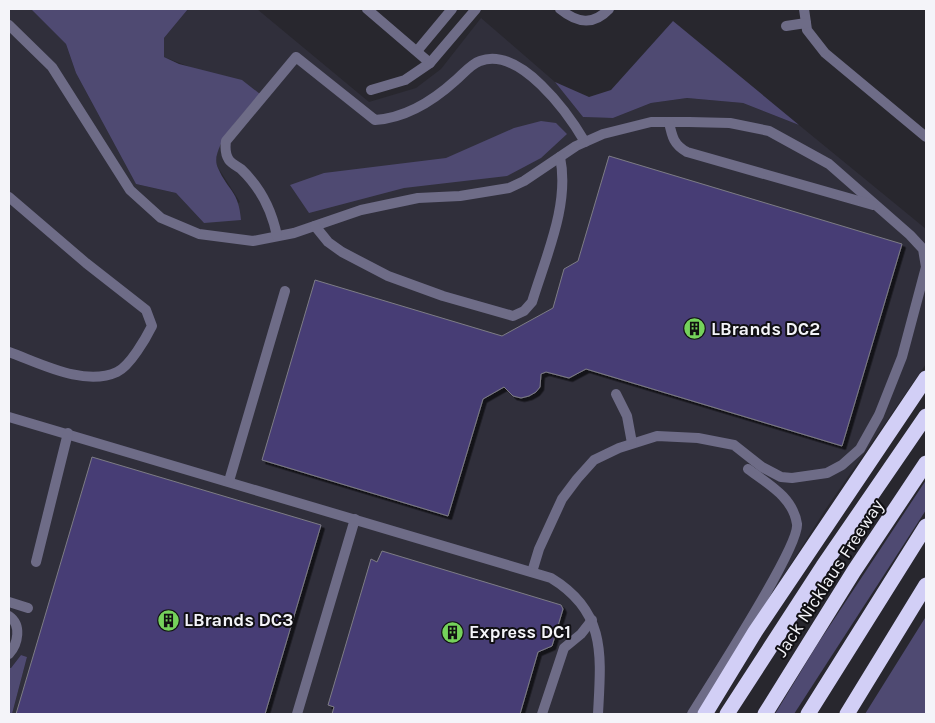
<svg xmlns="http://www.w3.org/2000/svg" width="935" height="723" font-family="Karla,sans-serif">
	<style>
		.built { fill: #302f3b }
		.green { fill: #4f4a72 }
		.building { fill: #473e75; stroke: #7d7c85; filter: url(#shadow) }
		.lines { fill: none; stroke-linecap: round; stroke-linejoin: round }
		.minor { stroke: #6e6c87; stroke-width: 10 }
		.highway { stroke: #d2cff6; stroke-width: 15 }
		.labels { text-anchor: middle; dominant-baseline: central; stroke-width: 4; stroke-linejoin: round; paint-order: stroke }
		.poi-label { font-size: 18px; font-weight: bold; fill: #f4f4f9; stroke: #111014; text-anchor: start }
		.street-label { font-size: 18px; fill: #f4f4f9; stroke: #111014 }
	</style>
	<defs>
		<filter id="shadow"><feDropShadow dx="3.5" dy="3.5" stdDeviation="0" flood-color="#0009"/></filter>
	</defs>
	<rect width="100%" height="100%" fill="#28272e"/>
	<path class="built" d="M9,9H31L66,44L76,73L136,184L176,193L204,223L240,202L217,166V147L260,94L164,57V38L188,9H257L369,102L416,88L441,69L481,18L555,82L583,117L613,118L651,103L687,98L743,103L799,125L926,229V364L825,510L696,714H12L27,657L21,655L11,668H9Z"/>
	<g class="green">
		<path d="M31,9H188L164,38V57L179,64L242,80L260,94C247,110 208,147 218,168C228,191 239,191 241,220L204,223L176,193L136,184L76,73L66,44Z"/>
		<path d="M673,21L799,125L743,103L687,98L651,103L613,118L583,117L555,82L589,97L611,90Z"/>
		<path d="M541,121L556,123L567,134L541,158L507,176L404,188L309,213L290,185L324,173L446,158L514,128Z"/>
		<path d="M926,480V510L794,714H775L817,645Z"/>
		<path d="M926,616V714H865L925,618Z"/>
		<path d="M21,655L27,657L12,714H9V668H11Z"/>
	</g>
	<g class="building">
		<path d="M609,156L902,244L842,446L586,369L569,378L546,372L541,374L540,387L536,392L529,396L521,398L513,396L504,387L483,399L448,516L262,460L315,280L502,336L553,308L564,269L578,261Z"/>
		<path d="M92,457L321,525L265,714H16Z"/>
		<path d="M382,551L561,605L563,609L552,646L538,652L520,714H332L334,707L328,705L371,559L377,562Z"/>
	</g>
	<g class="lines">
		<g class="minor">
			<path d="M367,9L430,63"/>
			<path d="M560,9C577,23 593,26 609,9"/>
			<path d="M804,9L807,30L825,53L926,137"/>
			<path d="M9,25L52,67L130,190L161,218L199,234L253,241L294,233L361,210L418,198L460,196L509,188L524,181L576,146L603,134L651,122H689L730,123L769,131L829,164L910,235L923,249L926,267L902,357L879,415L860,449L842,465L827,473L792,478L781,477L762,467L734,445L698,438L657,436L619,448L594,460L577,479L562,499L539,549L532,572"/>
			<path d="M786,26L806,23"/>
			<path d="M417,51L452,9"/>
			<path d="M371,90L405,80L430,63L476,9"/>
			<path d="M669,122C672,137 674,145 687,152L873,205"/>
			<path d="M9,197L86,263L146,310L152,326C146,338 130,366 117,372C84,387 40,363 9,352"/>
			<path d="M315,226L328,242L342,252L388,276L443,296L513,316L524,311L532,302C546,256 570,204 560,157"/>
			<path d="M277,236C272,211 260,187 241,169C237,166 232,164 229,160C225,154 225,148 226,141L296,57L375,120C406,118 434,100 456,80C463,74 471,64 480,61C520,46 568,113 585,142"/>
			<path d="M616,394L627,416L632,443"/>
			<path d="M9,417L551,578C607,612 601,656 598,714"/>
			<path d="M229,481L285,291"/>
			<path d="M36,562L68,433"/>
			<path d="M9,602L28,608"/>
			<path d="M9,616C22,625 18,644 9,654"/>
			<path d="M297,714L355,519"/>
			<path d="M542,714L564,648L581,634L592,620"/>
			<path d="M692,714C709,686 800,547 797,524C793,497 768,484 748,469"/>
		</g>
		<g class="highway">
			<path d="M705,714L755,632L926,378"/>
			<path d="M727,714L823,566L926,416"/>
			<path d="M765,714L854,571L926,463"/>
			<path d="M808,714L926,526"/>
			<path d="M847,714L926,585"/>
		</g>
	</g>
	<defs>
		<symbol id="building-disc" viewBox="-11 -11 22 22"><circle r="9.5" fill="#75d25b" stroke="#111014"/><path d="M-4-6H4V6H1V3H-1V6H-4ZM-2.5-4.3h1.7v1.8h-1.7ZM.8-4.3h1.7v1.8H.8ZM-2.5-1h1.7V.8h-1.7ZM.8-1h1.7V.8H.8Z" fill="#111"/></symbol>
	</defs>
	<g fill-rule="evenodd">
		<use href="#building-disc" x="682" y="316" width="25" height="25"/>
		<use href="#building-disc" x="156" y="608" width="25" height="25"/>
		<use href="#building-disc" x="440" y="620" width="25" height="25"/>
	</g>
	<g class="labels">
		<g class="poi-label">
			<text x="711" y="329">LBrands DC2</text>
			<text x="184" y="620">LBrands DC3</text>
			<text x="469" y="632">Express DC1</text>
		</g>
		<g class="street-label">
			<text transform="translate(829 578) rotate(-57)">Jack Nicklaus Freeway</text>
		</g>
	</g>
	<rect width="935" height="723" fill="none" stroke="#f4f4f9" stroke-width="20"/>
</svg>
